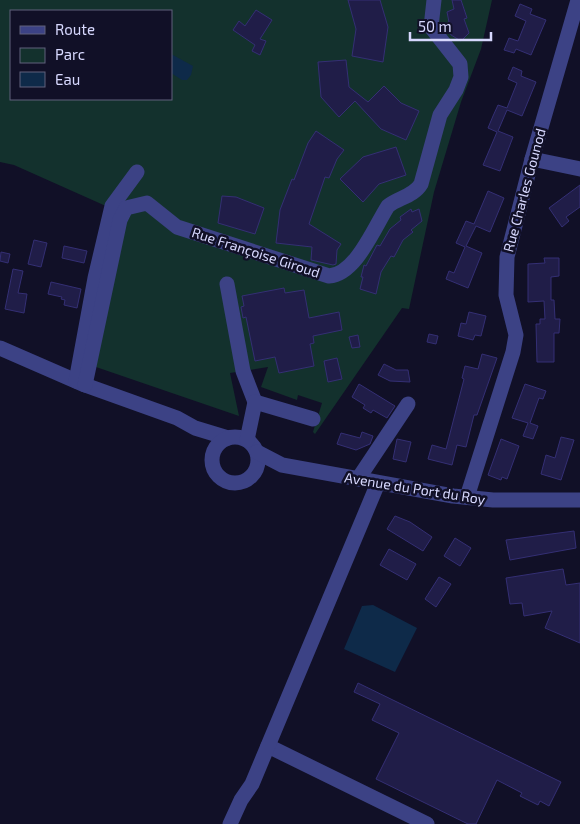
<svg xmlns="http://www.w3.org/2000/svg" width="580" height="824" font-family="'Exo 2',sans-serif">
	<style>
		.green { fill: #13312d; fill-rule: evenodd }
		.water { fill: #0e2a49 }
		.building { fill: #201d48; stroke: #342f74 }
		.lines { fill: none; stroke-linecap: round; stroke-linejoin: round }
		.minor { stroke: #3c4285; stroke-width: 15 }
		.labels { text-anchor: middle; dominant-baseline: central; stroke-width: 5; stroke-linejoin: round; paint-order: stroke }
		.street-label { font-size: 14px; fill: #d7d8fe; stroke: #111027 }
	</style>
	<rect width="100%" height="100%" fill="#111027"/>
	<path class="green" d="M0,0H492L481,49L461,102L434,192L409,309L402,308L315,434L313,432L322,403L298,395L297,400L261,387L268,367L230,373L239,416L96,367L126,215L14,165L0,162ZM11,11H171V99H11Z"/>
	<g class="water">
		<path d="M171,54L193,66L191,75L187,80H182L171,73Z"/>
		<path d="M373,605L417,628L395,672L344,649L362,606Z"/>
	</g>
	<g class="building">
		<path d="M348,0H380L388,27L383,62L352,56L356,29Z"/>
		<path d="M452,0H461L467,18L464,19L469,33L461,41L451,35L447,23L449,22L447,12L454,9Z"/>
		<path d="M520,4L532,9L530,14L546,20L531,55L516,49L514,53L504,50L509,38L518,41L526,21L515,16Z"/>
		<path d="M256,10L272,20L260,39L266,41L260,55L252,51L255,45L233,30L239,21L245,26Z"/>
		<path d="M346,60L349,87L368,102L384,86L401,103L419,111L406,140L381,129L355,101L339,117L321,97L318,62Z"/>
		<path d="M513,67L522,71L521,76L536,82L522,116L507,110L498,131L513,137L500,171L483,165L497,132L488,128L493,116L498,105L507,108L517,83L508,79Z"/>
		<path d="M316,131L344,150L337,159L329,178L325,177L309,224L341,244L337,250L336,264L333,265L311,260L312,247L276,243L280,210L292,179L294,180L308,143Z"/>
		<path d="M396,147L406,175L379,184L363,202L340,179L363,157Z"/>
		<path d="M580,185V207L566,217L569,221L562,227L549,208Z"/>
		<path d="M488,191L504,198L490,232L476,226L466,246L482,253L468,288L446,279L449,271L454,273L465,247L456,243L466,221L474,224Z"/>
		<path d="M222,196L236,197L264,208L255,234L218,223Z"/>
		<path d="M411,209L412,212L419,209L422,221L411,230L413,232L403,240L394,257L391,256L381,272L376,294L360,289L363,277H361L364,265L366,266L377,245L380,246L390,229L401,220L400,217Z"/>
		<path d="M34,240L47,243L41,267L28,264Z"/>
		<path d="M64,246L87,251L84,263L62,258Z"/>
		<path d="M1,252L10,254L8,263L0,261Z"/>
		<path d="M544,258H559V276L551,277V300H554L555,319H560L559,333H554V362H537L536,324H540V319H545L544,301L528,302V264L545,263Z"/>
		<path d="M13,269L23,271L18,293L27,294L24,313L5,309Z"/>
		<path d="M51,282L81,289L77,308L64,305L65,300L61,299L62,297L48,294Z"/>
		<path d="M284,288L285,293L304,290L309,318L339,312L342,330L313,336L314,343L310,344L314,366L279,373L275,357L255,361L246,317L243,318L241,307L244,306L242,296Z"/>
		<path d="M469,312L486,316L481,336L475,335L473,340L458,336L461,323L466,324Z"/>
		<path d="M429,334L438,336L436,344L427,342Z"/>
		<path d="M358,335L360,347L352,348L349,337Z"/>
		<path d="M482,354L497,358L477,415H474L466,447L457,445L452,465L428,459L432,445L446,449L464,379L462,378L465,366L478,369Z"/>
		<path d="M337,358L342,379L328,382L324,361Z"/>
		<path d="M384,364L396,370H408L410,382L390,381L378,375Z"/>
		<path d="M359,384L395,406L387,418L373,410L371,413L363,408L365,405L352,397Z"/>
		<path d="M525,384L546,391L543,399L539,398L530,423L538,426L533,439L523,436L528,423L512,418Z"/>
		<path d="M362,432L373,436L370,444L356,450L337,444L341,433L360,438Z"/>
		<path d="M561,437L574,440L561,480L541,474L546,455L555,458Z"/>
		<path d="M397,439L411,442L406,462L393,459Z"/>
		<path d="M501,439L519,446L507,479L502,477L501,480L488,475Z"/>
		<path d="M395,516L410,522L432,537L423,551L387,529Z"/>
		<path d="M574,531L576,548L510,560L506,540Z"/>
		<path d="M455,538L471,548L460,566L444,556Z"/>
		<path d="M389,549L416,564L407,580L380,565Z"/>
		<path d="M563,569L566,585L580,583V643L545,628L552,611L524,616L522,603L510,604L506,578Z"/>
		<path d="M439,577L451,584L436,607L425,599Z"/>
		<path d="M358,683L561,782L549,806L540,801L538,805L520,796L522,793L497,780L476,824H468L376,779L399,733L372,720L380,704L354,692Z"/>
	</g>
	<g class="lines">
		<g class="minor">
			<path d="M532,159L580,169"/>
			<path d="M227,284L243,371L255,402"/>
			<path d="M0,348L85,385L177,418L195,428L228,438"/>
			<path d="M76,381L95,278L112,206L137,172"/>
			<path d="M85,385L120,220L126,208L147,203L177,227L329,276C356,274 374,228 388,206C398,198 414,196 421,184L440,115L456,90L461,77L460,64L431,27L434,0"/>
			<circle cx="235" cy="460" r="23"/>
			<path d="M247,440L255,402L313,419"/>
			<path d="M257,452L282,465L453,496L493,500H580"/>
			<path d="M358,479L408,404"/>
			<path d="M467,497L513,352L516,335L506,295L507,257L532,159L578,0"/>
			<path d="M268,746L427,824"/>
			<path d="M230,824L241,800L252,784L378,483"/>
		</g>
	</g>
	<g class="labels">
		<g class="street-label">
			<text transform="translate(524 190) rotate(-75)">Rue Charles Gounod</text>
			<text transform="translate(256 252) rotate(18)">Rue Françoise Giroud</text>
			<text transform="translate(415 488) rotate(9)">Avenue du Port du Roy</text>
		</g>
	</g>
	<rect x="10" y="10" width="162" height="90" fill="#111027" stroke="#60607d"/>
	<rect x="20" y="26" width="25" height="8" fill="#3c4285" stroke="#60607d"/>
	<text x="55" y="35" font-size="15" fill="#d7d8fe">Route</text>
	<rect x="20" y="48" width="25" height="15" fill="#13312d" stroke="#60607d"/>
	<text x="55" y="60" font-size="15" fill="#d7d8fe">Parc</text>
	<rect x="20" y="72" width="25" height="15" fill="#0e2a49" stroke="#60607d"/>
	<text x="55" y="85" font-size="15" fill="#d7d8fe">Eau</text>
	<path d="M410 32v8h81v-8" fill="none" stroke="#d7d8fe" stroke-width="2.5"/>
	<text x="418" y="32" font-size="15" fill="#d7d8fe" stroke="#111027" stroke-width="4" paint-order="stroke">50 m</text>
</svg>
